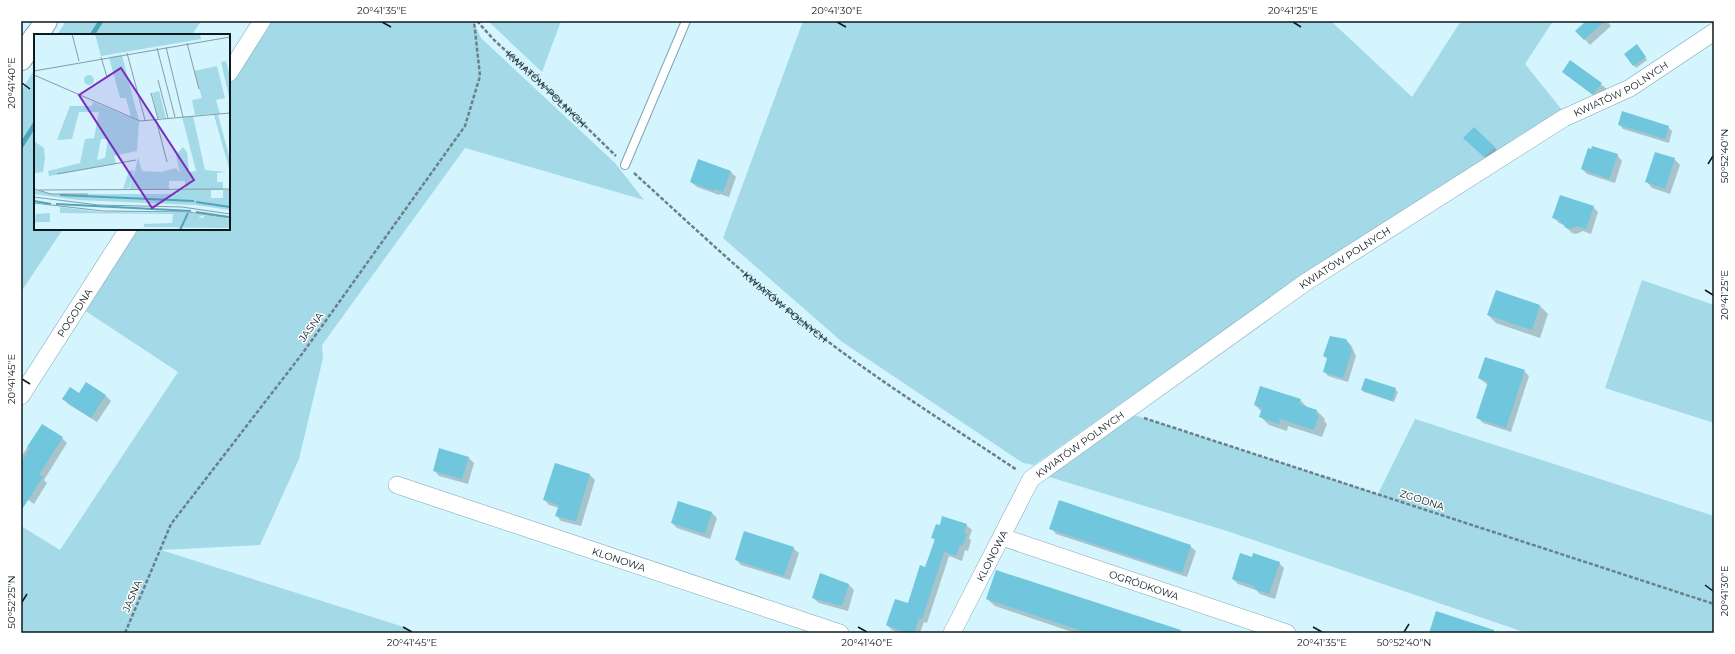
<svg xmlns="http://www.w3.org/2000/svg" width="1735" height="654" font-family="Montserrat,sans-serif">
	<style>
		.green { fill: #a4d9e8 }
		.shadow { fill: #0003 }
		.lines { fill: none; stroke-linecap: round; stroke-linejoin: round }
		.stream { stroke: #4ea5bc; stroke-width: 5 }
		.building { fill: #70c6dd }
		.lane-casing { stroke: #7fa6b1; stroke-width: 10 }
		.street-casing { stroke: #7fa6b1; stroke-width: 18 }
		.highway-casing { stroke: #7fa6b1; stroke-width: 24 }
		.path { stroke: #6a8188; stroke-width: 2.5; stroke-dasharray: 4 2; stroke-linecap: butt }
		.lane { stroke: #fff; stroke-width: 8 }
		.street { stroke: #fff; stroke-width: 17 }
		.highway { stroke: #fff; stroke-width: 22 }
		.ticks { fill: none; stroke: #0b1a1f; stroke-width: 1.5 }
		.labels { text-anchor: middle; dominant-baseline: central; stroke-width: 3; stroke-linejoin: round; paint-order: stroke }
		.street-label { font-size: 10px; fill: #0b1a1f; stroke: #fff }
		.inset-river { fill: none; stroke: #4ea5bc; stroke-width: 2 }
		.inset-road { fill: none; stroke: #849da5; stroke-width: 1 }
		.view { fill: #7b2cbf; fill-opacity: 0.15; stroke: #7b2cbf; stroke-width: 2 }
		.inset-edge { fill: none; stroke: #0b1a1f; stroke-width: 2 }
		.neatline { fill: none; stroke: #0b1a1f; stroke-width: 1.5 }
		.ticks-label { font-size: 10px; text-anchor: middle; fill: #0b1a1f }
	</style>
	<rect width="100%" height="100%" fill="#d4f4fe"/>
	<g class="green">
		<path d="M66,21H201L192,35H57Z"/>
		<path d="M262,21H473L481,38L615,163L644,200L465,148L322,345L323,358L299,459L260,545L161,550L407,628L408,633H21V526L60,550L178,372L78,306L128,229H229V73Z"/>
		<path d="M488,21H561L542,72Z"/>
		<path d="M803,21H1331L1412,97L1461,21H1553L1525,64L1562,110L1301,276L1034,465L1023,463L841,341L723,238Z"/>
		<path d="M35,69V229H63L21,292V91Z"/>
		<path d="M1642,280L1714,305V423L1605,388Z"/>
		<path d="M1131,414L1378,494L1415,419L1714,516V633H1527L1227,531L1046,476Z"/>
	</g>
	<g class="shadow">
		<path d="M1587,21H1607L1611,26L1590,45L1577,31Z"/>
		<path d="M1639,48L1647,60L1636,68L1625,54Z"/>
		<path d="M1571,62L1607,89L1598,99L1563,72Z"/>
		<path d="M1619,124L1668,127L1672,131L1669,143L1623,129Z"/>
		<path d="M1474,128L1497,150L1487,159L1465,138Z"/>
		<path d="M1617,155L1622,161L1615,183L1587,174L1582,169Z"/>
		<path d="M1674,159L1680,165L1670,194L1652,188L1647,182Z"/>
		<path d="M730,171L736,177L729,197L720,194L719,195L697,187L691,182Z"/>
		<path d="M1593,207L1598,212L1591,234L1583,231L1576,234L1572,233L1564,225L1559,223L1554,218Z"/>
		<path d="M1540,306L1548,314L1540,338L1496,323L1488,315Z"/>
		<path d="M1346,340L1351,345L1356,356L1348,382L1328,376L1324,371L1328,359L1325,356Z"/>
		<path d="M1524,371L1529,376L1511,432L1483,423L1478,418L1488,385L1479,378Z"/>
		<path d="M1395,389L1398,392L1394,402L1364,392L1362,390Z"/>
		<path d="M79,394L105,395L111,401L97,422L68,404L63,398Z"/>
		<path d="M1300,400L1308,408L1317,411L1325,419L1324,421L1327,424L1322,437L1288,426L1287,431L1269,425L1261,417L1262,412L1255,405Z"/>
		<path d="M42,425L62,438L67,443L44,480L47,483L34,504L21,495V457Z"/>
		<path d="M468,457L474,463L468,484L439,476L434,470Z"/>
		<path d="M555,464L590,475L595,480L581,526L561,521L556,515L559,508L549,505L544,499Z"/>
		<path d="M679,502L712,513L717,518L710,539L677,528L672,523Z"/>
		<path d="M966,525L972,530L969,538L971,540L968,551L965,550L962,561L949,556L927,623L924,622L920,633H900L892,630L887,625L908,604L926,568L935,541L933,538Z"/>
		<path d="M1051,528L1190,546L1196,551L1187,577L1056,534Z"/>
		<path d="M793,548L799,553L790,580L741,565L736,559Z"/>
		<path d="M1253,558L1279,563L1284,568L1275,599L1260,594L1256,590L1238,584L1233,579Z"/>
		<path d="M821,574L840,581L849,585L854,590L848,611L819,603L813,598Z"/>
		<path d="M1066,593L1185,633H1075L995,606L987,599Z"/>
	</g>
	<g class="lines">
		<g class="stream">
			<path d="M92,35L101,21"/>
			<path d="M21,146L35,124"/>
		</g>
	</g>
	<g class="building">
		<path d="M1586,21H1605L1584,40L1575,31Z"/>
		<path d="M1637,44L1646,57L1633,66L1624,54Z"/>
		<path d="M1570,60L1602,83L1594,93L1592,94L1562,72Z"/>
		<path d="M1622,111L1669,126L1665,139L1618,125Z"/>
		<path d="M1474,127L1495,147L1484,157L1463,138Z"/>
		<path d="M1592,146L1618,154L1609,179L1581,169L1588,148L1591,149Z"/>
		<path d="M1655,152L1675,158L1665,189L1645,182Z"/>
		<path d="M698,159L731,171L723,192L715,189L714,191L690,182Z"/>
		<path d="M1560,195L1594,206L1586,229L1577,226L1570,229L1566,228L1559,220L1552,218Z"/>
		<path d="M1496,290L1540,305L1532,330L1487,315Z"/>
		<path d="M1330,336L1346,339L1352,351L1343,378L1323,372L1327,358L1323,356Z"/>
		<path d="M1485,357L1525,370L1506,428L1476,418L1488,382L1478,378Z"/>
		<path d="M1365,378L1396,388L1392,401L1361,390Z"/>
		<path d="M86,382L106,395L91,418L62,399L70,387L79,393Z"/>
		<path d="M1260,386L1301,399L1299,404L1317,410L1316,414L1319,415L1314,430L1280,419L1279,424L1259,417L1262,408L1254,405Z"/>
		<path d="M42,424L63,437L39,475L43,477L21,511V463L30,448L27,447Z"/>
		<path d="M439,448L469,457L462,479L433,471Z"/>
		<path d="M555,463L590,474L576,521L555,516L559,505L543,500Z"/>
		<path d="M1059,500L1191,545L1182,573L1049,529Z"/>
		<path d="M678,501L712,512L705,534L671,523Z"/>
		<path d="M942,516L967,524L964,533L967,534L962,546L960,545L956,556L944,552L922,619L919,618L914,633H907L886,625L895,599L908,603L920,565L925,567L935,539L931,538L936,524L940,525Z"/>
		<path d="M744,531L794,547L784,576L735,560Z"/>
		<path d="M1240,553L1252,557L1253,553L1280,562L1269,594L1254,589L1255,586L1232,579Z"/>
		<path d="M996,570L1181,630L1180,633H1088L986,599Z"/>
		<path d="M820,573L849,584L842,606L812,598Z"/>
		<path d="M1436,611L1494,630V633H1429Z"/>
	</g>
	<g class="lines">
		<defs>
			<path id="lane" d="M625,165L686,21"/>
			<g id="street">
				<path d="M229,73L262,21"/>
				<path id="s3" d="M21,396L128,229"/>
				<path id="s4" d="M397,485L840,633"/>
				<path id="s5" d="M1002,537L1287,633"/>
				<path id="s6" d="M952,633L1031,479L1306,282L1564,118L1630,88L1714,32"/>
			</g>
			<g id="highway">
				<path d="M37,35L46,21"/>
				<path d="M21,59L35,37"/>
			</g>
		</defs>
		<use href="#lane" class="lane-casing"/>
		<use href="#street" class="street-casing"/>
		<use href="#highway" class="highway-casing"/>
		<g class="path">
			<path id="s1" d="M477,21L494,40L538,80L616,156"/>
			<path id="s2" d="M634,173C701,234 766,296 838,349C896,392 957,430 1017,470"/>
			<path d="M1144,418L1714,604"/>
			<path d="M125,633L171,524L302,354L465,126L480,76L474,21"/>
		</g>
		<use href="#lane" class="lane"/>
		<use href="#street" class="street"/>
		<use href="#highway" class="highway"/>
	</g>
	<path class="ticks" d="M382,22L391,27M837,22L846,27M1293,22L1301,27M22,83L30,89M1708,164L1713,156M1705,290L1713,295M22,379L30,384M1705,585L1713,591M22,602L27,594M403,627L412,632M858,627L867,632M1313,627L1322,632M1404,632L1409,624"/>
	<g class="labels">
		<g class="street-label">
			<text stroke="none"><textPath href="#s6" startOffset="881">KWIATÓW POLNYCH</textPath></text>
			<text stroke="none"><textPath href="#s1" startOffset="97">KWIATÓW POLNYCH</textPath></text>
			<text stroke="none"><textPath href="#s6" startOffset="557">KWIATÓW POLNYCH</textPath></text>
			<text stroke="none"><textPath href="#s2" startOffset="202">KWIATÓW POLNYCH</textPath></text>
			<text stroke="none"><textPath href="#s3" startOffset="99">POGODNA</textPath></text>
			<text transform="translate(311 327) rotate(-54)">JASNA</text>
			<text stroke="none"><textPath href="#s6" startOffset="233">KWIATÓW POLNYCH</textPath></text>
			<text transform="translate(1422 500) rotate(18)">ZGODNA</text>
			<text stroke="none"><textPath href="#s6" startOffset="87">KLONOWA</textPath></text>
			<text stroke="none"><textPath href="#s4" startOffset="234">KLONOWA</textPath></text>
			<text stroke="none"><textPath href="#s5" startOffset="150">OGRÓDKOWA</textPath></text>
			<text transform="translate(132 596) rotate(-67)">JASNA</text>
		</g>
	</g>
	<g transform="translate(34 34)">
		<rect width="196" height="196" fill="#d4f4fe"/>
		<path d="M61,0H166L167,5L67,22ZM88,21L101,72L105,86L97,83L92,64H86L75,23ZM192,27L196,43L195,63L187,28ZM183,32L191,64L182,66L186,80L161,81L158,66L168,64L160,37ZM50 46a5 5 0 1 1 10 0a5 5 0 1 1-10 0ZM125,57L132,84H124L118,59ZM59,68L105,87L103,117L80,122L82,130L15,142L14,137L46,129L51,105L60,104L65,78H45L38,105L23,106L36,72H58ZM67,105H74L71,124L63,126ZM180,81H184L196,125V138ZM159,82L171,136L192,138L183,139V148H189V155L196,156V176L162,171L44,166L0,160V156L18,160H143V156H151V147H135V156H94L96,154L98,144L95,154L89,155L95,137L100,136L99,143L100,141L104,123L108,137L127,138L142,134L146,139L142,121L149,113L153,118L155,138L162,137L148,83ZM177,156H189V164H177ZM0,107L10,114L11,125L9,138L0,139ZM26,173L67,178L157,179L170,181L164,184H169L171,181L196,185V194L110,193V190L138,189L139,180L26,179ZM16,179V188H2L0,192L2,180Z" fill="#a4d9e8" fill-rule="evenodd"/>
		<path class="inset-river" d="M26,161L160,167M0,167L17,170M162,168L196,173M22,170L157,177M162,178L195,183M146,196L154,179"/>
		<path class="inset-road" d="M38,0L45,27M153,9L165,55M132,13L149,83M123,14L141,83M93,19L111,86M67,23L73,43M0,37L196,3M0,41L106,87L196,79M124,46L134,84M117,59L124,85M122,85L133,128M23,140L102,126M0,155L17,160H54M5,156L196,155M0,163L64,171L148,173L196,180M0,169L69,177L154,178L196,184"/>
		<path class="view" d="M87,34L160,146L118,174L45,61Z"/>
		<rect width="196" height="196" class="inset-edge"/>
	</g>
	<rect width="1735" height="654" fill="none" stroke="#ffffff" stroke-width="44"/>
	<rect x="22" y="22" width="1691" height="610" class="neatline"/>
	<g class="ticks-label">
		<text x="382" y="14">20°41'35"E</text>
		<text x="837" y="14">20°41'30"E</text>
		<text x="1293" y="14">20°41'25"E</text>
		<text transform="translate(11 83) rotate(-90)" y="4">20°41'40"E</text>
		<text transform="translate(1724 156) rotate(-90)" y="4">50°52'40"N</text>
		<text transform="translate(1724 295) rotate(-90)" y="4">20°41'25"E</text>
		<text transform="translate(11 379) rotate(-90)" y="4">20°41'45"E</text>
		<text transform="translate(1724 591) rotate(-90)" y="4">20°41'30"E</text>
		<text transform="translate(11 602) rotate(-90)" y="4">50°52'25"N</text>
		<text x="412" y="646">20°41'45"E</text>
		<text x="867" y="646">20°41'40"E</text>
		<text x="1322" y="646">20°41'35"E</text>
		<text x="1404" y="646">50°52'40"N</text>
	</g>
</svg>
